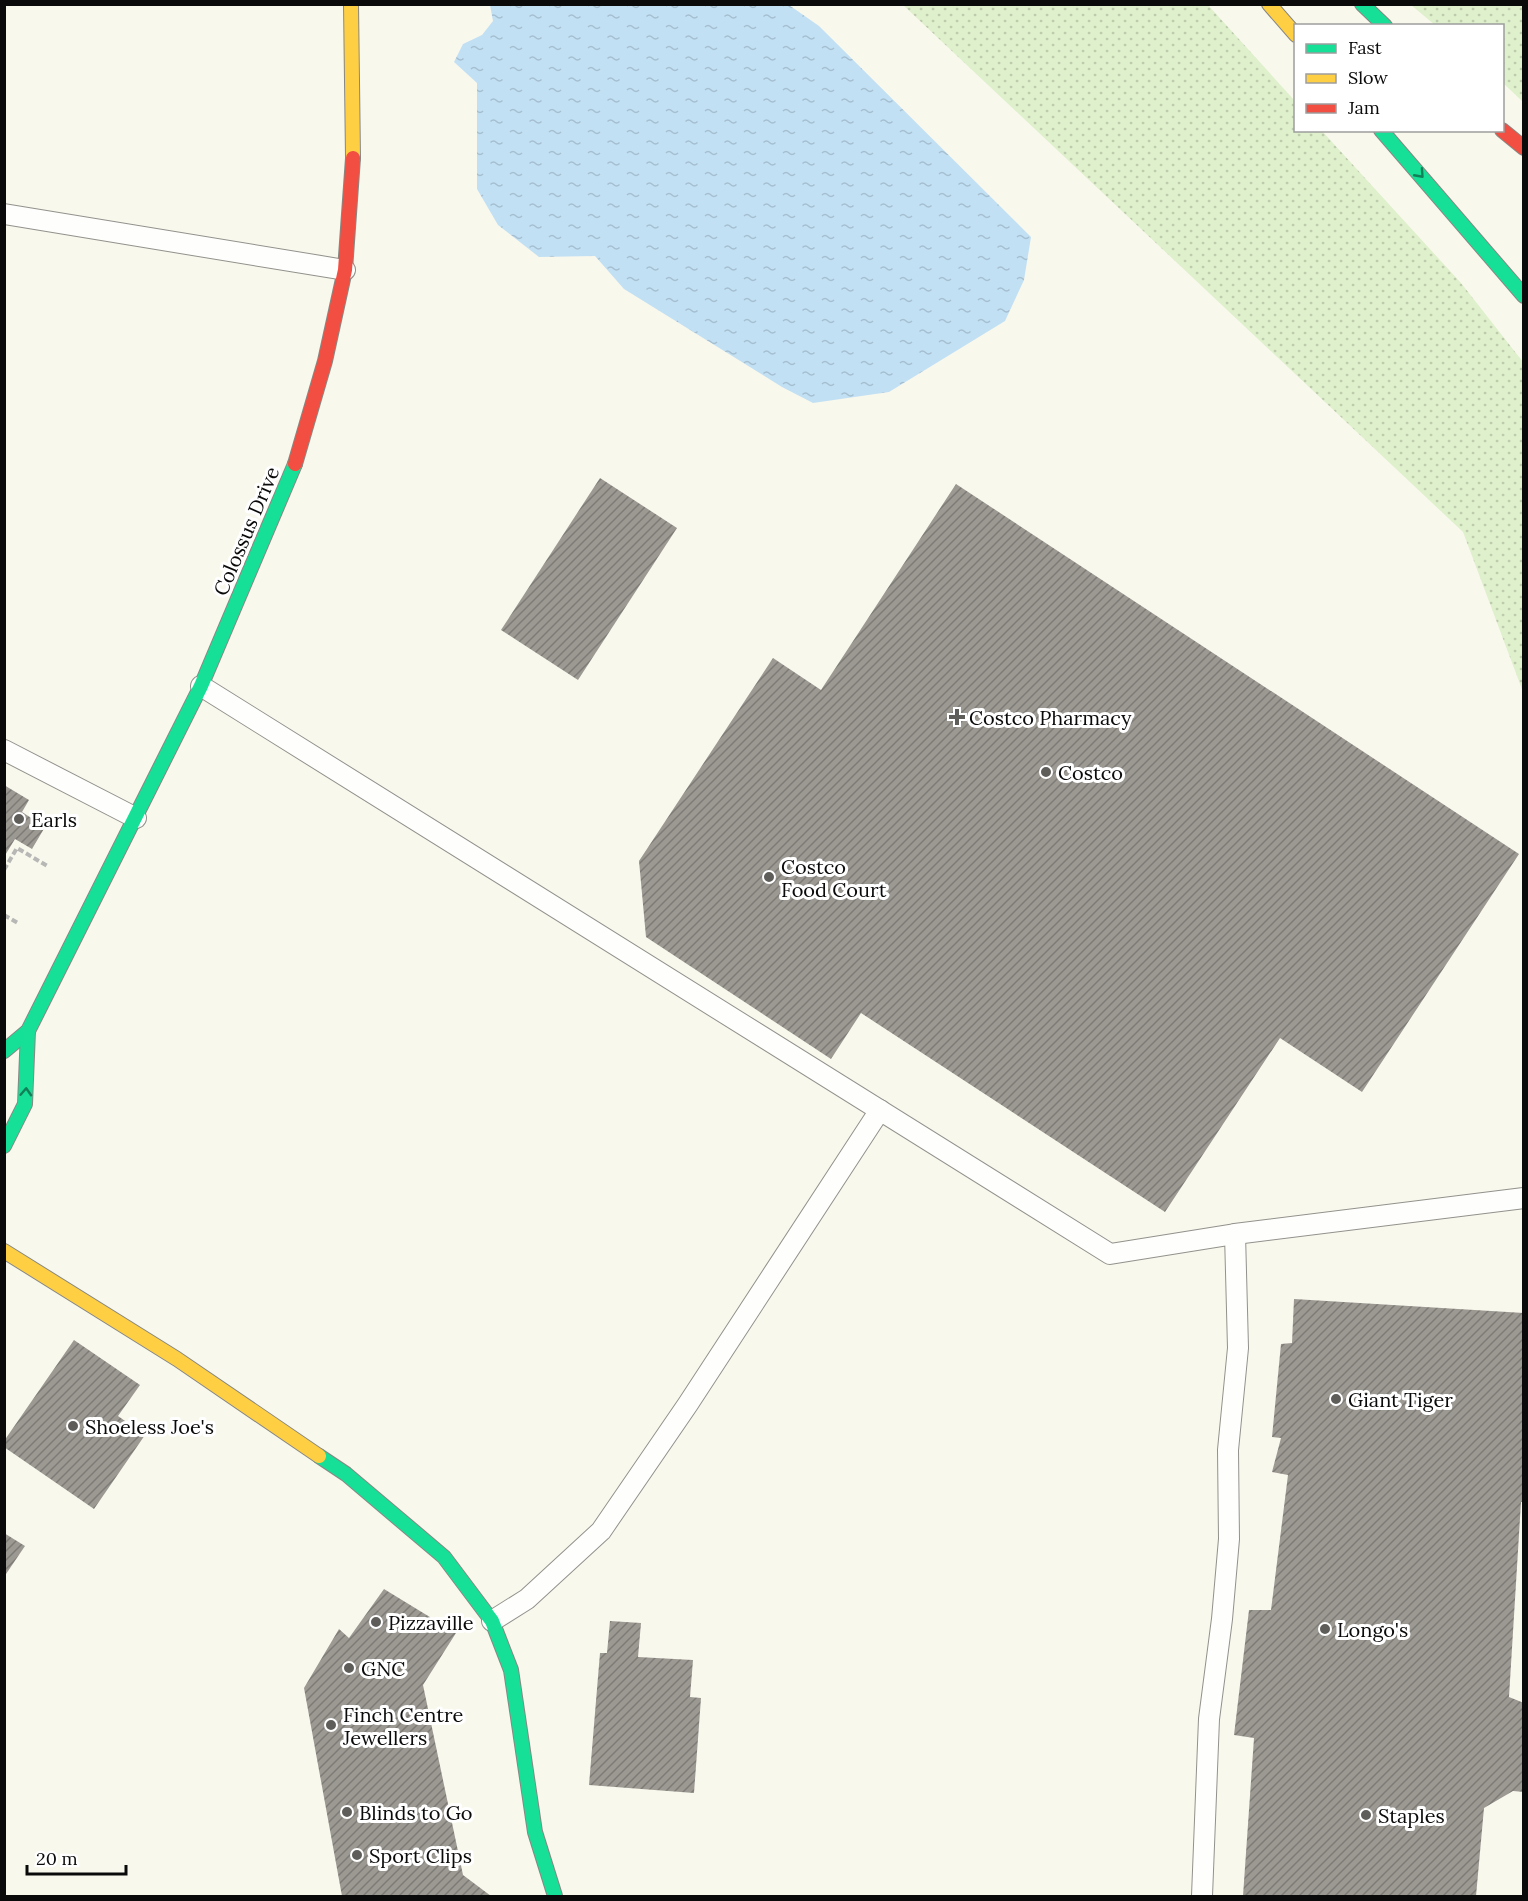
<svg xmlns="http://www.w3.org/2000/svg" width="1528" height="1901" font-family="Lora,serif">
	<style>
		.grass { fill: url(#grass-dots) }
		.water { fill: url(#water-ripples) }
		.building { fill: url(#building-hatch) }
		.lines { fill: none; stroke-linecap: round; stroke-linejoin: round }
		.lane-casing { stroke: #92918c; stroke-width: 22 }
		.fast-casing { stroke: #888883; stroke-width: 16 }
		.slow-casing { stroke: #888883; stroke-width: 16 }
		.jam-casing { stroke: #888883; stroke-width: 16 }
		.path { stroke: #b7b7b5; stroke-width: 4; stroke-dasharray: 6 3; stroke-linecap: butt }
		.lane { stroke: #fefefc; stroke-width: 20 }
		.fast { stroke: #16e098; stroke-width: 14 }
		.slow { stroke: #ffcf43; stroke-width: 14 }
		.jam { stroke: #f24e42; stroke-width: 14 }
		.oneway { stroke: #118058 }
		.poi-dot { fill: #5e5d59; stroke: #fff; stroke-width: 2 }
		.labels { text-anchor: middle; dominant-baseline: central; stroke-width: 6; stroke-linejoin: round; paint-order: stroke }
		.street-label { font-size: 20px; fill: #0a0a0a; stroke: #fff }
		.poi-label { font-size: 20px; fill: #0a0a0a; stroke: #fff; text-anchor: start }
	</style>
	<defs>
		<pattern id="grass-dots" width="8" height="8" patternUnits="userSpaceOnUse" patternTransform="scale(1.5)"><rect width="8" height="8" fill="#dff0cc"/><path d="M2 2h.1M6 6h.1" fill="none" stroke="#beccae" stroke-width="1.8" stroke-linecap="round"/></pattern>
		<pattern id="water-ripples" width="26" height="14" patternUnits="userSpaceOnUse" patternTransform="scale(1.5)"><rect width="26" height="14" fill="#c2e0f4"/><path d="M2 4q2-2 4 0t4 0M15 11q2-2 4 0t4 0" fill="none" stroke="#a5bfd0"/></pattern>
		<pattern id="building-hatch" width="6" height="6" patternUnits="userSpaceOnUse" patternTransform="scale(1.5)"><rect width="6" height="6" fill="#9c9993"/><path d="M-1 1l2-2M0 6l6-6M5 7l2-2" fill="none" stroke="#7d7b76"/></pattern>
	</defs>
	<rect width="100%" height="100%" fill="#f9f8ed"/>
	<g class="grass">
		<path d="M903,5H1208L1295,101L1296,130L1322,131L1461,283L1523,362V692L1463,532Z"/>
		<path d="M1411,5H1523V102L1503,83L1502,26L1435,25Z"/>
	</g>
	<path class="water" d="M490,5H789L819,26L1031,237L1024,280L1005,321L889,392L813,403L782,387L624,289L595,256L539,257L498,225L477,189V83L454,62L463,44L482,35L493,21Z"/>
	<g class="building">
		<path d="M600,478L677,528L578,680L501,630Z"/>
		<path d="M956,484L1519,854L1362,1092L1280,1038L1165,1212L861,1013L831,1059L646,937L639,861L773,658L821,690Z"/>
		<path d="M4,785L29,800L22,812L45,827L32,849L15,839L4,857Z"/>
		<path d="M1294,1299L1524,1313V1502H1521L1509,1697L1524,1703V1792L1513,1791L1484,1808L1476,1896H1243L1254,1738L1234,1735L1249,1610H1271L1288,1475L1272,1472L1281,1438L1272,1437L1281,1344L1292,1343Z"/>
		<path d="M74,1340L140,1385L118,1416L145,1435L94,1509L4,1447V1441Z"/>
		<path d="M4,1533L25,1546L4,1577Z"/>
		<path d="M384,1589L456,1633L423,1685L463,1875L491,1896H342L304,1688L339,1629L349,1638Z"/>
		<path d="M610,1621L641,1623L638,1657L693,1660L690,1697L701,1698L694,1793L589,1785L600,1653H607Z"/>
	</g>
	<g class="lines">
		<defs>
			<g id="lane">
				<path d="M4,214L345,270"/>
				<path d="M201,686L1110,1254L1235,1234L1524,1198"/>
				<path d="M4,750L136,818"/>
				<path d="M492,1621L527,1599L601,1531L688,1404L880,1110"/>
				<path d="M1202,1896L1209,1719L1222,1619L1229,1539L1228,1450L1238,1348L1235,1234"/>
			</g>
			<g id="fast">
				<path d="M1362,4L1385,26"/>
				<path d="M1381,130L1524,296"/>
				<path d="M4,1051L28,1031L201,686L295,464"/>
				<path d="M4,1146L25,1104L28,1031"/>
				<path d="M319,1456L346,1474L444,1557L492,1621L511,1670L535,1832L555,1896"/>
			</g>
			<g id="slow">
				<path d="M351,4L353,158"/>
				<path d="M1269,4L1296,35"/>
				<path d="M4,1251L177,1359L319,1456"/>
			</g>
			<g id="jam">
				<path d="M1502,130L1524,148"/>
				<path d="M295,464L325,361L345,270L353,158"/>
			</g>
		</defs>
		<use href="#lane" class="lane-casing"/>
		<use href="#fast" class="fast-casing"/>
		<use href="#slow" class="slow-casing"/>
		<use href="#jam" class="jam-casing"/>
		<g class="path">
			<path d="M4,870L17,848L49,867"/>
			<path d="M4,915L18,923"/>
		</g>
		<use href="#lane" class="lane"/>
		<use href="#fast" class="fast"/>
		<use href="#slow" class="slow"/>
		<use href="#jam" class="jam"/>
	</g>
	<defs><path id="oneway-chevron" d="M-2-3.5L2.5 0L-2 3.5" fill="none" stroke-width="1.6" stroke-linecap="round" stroke-linejoin="round" transform="scale(1.5)"/></defs>
	<g class="oneway">
		<use href="#oneway-chevron" transform="translate(1420 174) rotate(48)"/>
		<use href="#oneway-chevron" transform="translate(26 1092) rotate(-87)"/>
	</g>
	<g class="poi-dot">
		<path d="M954 708h6v6h6v6h-6v6h-6v-6h-6v-6h6z"/>
		<circle cx="1046" cy="772" r="6"/>
		<circle cx="19" cy="819" r="6"/>
		<circle cx="769" cy="877" r="6"/>
		<circle cx="1336" cy="1399" r="6"/>
		<circle cx="73" cy="1426" r="6"/>
		<circle cx="376" cy="1622" r="6"/>
		<circle cx="1325" cy="1629" r="6"/>
		<circle cx="349" cy="1668" r="6"/>
		<circle cx="331" cy="1725" r="6"/>
		<circle cx="347" cy="1812" r="6"/>
		<circle cx="1366" cy="1815" r="6"/>
		<circle cx="357" cy="1855" r="6"/>
	</g>
	<g class="labels">
		<g class="street-label">
			<text transform="translate(246 531) rotate(-67)">Colossus Drive</text>
		</g>
		<g class="poi-label">
			<text x="969" y="717">Costco Pharmacy</text>
			<text x="1058" y="772">Costco</text>
			<text x="31" y="819">Earls</text>
			<text x="781" y="866">Costco<tspan x="781" dy="23">Food Court</tspan></text>
			<text x="1348" y="1399">Giant Tiger</text>
			<text x="85" y="1426">Shoeless Joe's</text>
			<text x="388" y="1622">Pizzaville</text>
			<text x="1337" y="1629">Longo's</text>
			<text x="361" y="1668">GNC</text>
			<text x="343" y="1714">Finch Centre<tspan x="343" dy="23">Jewellers</tspan></text>
			<text x="359" y="1812">Blinds to Go</text>
			<text x="1378" y="1815">Staples</text>
			<text x="369" y="1855">Sport Clips</text>
		</g>
	</g>
	<rect width="1528" height="1901" fill="none" stroke="#0a0a0a" stroke-width="12"/>
	<rect x="1294" y="24" width="210" height="108" fill="#ffffff" stroke="#9d9d9d" stroke-width="1.5"/>
	<rect x="1306" y="44" width="30" height="9" fill="#16e098" stroke="#9d9d9d" stroke-width="1.5"/>
	<text x="1348" y="54" font-size="18" fill="#0a0a0a">Fast</text>
	<rect x="1306" y="74" width="30" height="9" fill="#ffcf43" stroke="#9d9d9d" stroke-width="1.5"/>
	<text x="1348" y="84" font-size="18" fill="#0a0a0a">Slow</text>
	<rect x="1306" y="104" width="30" height="9" fill="#f24e42" stroke="#9d9d9d" stroke-width="1.5"/>
	<text x="1348" y="114" font-size="18" fill="#0a0a0a">Jam</text>
	<path d="M27 1865v9h99v-9" fill="none" stroke="#0a0a0a" stroke-width="3"/>
	<text x="36" y="1865" font-size="18" fill="#0a0a0a" stroke="#ffffff" stroke-width="4.5" paint-order="stroke">20 m</text>
</svg>
